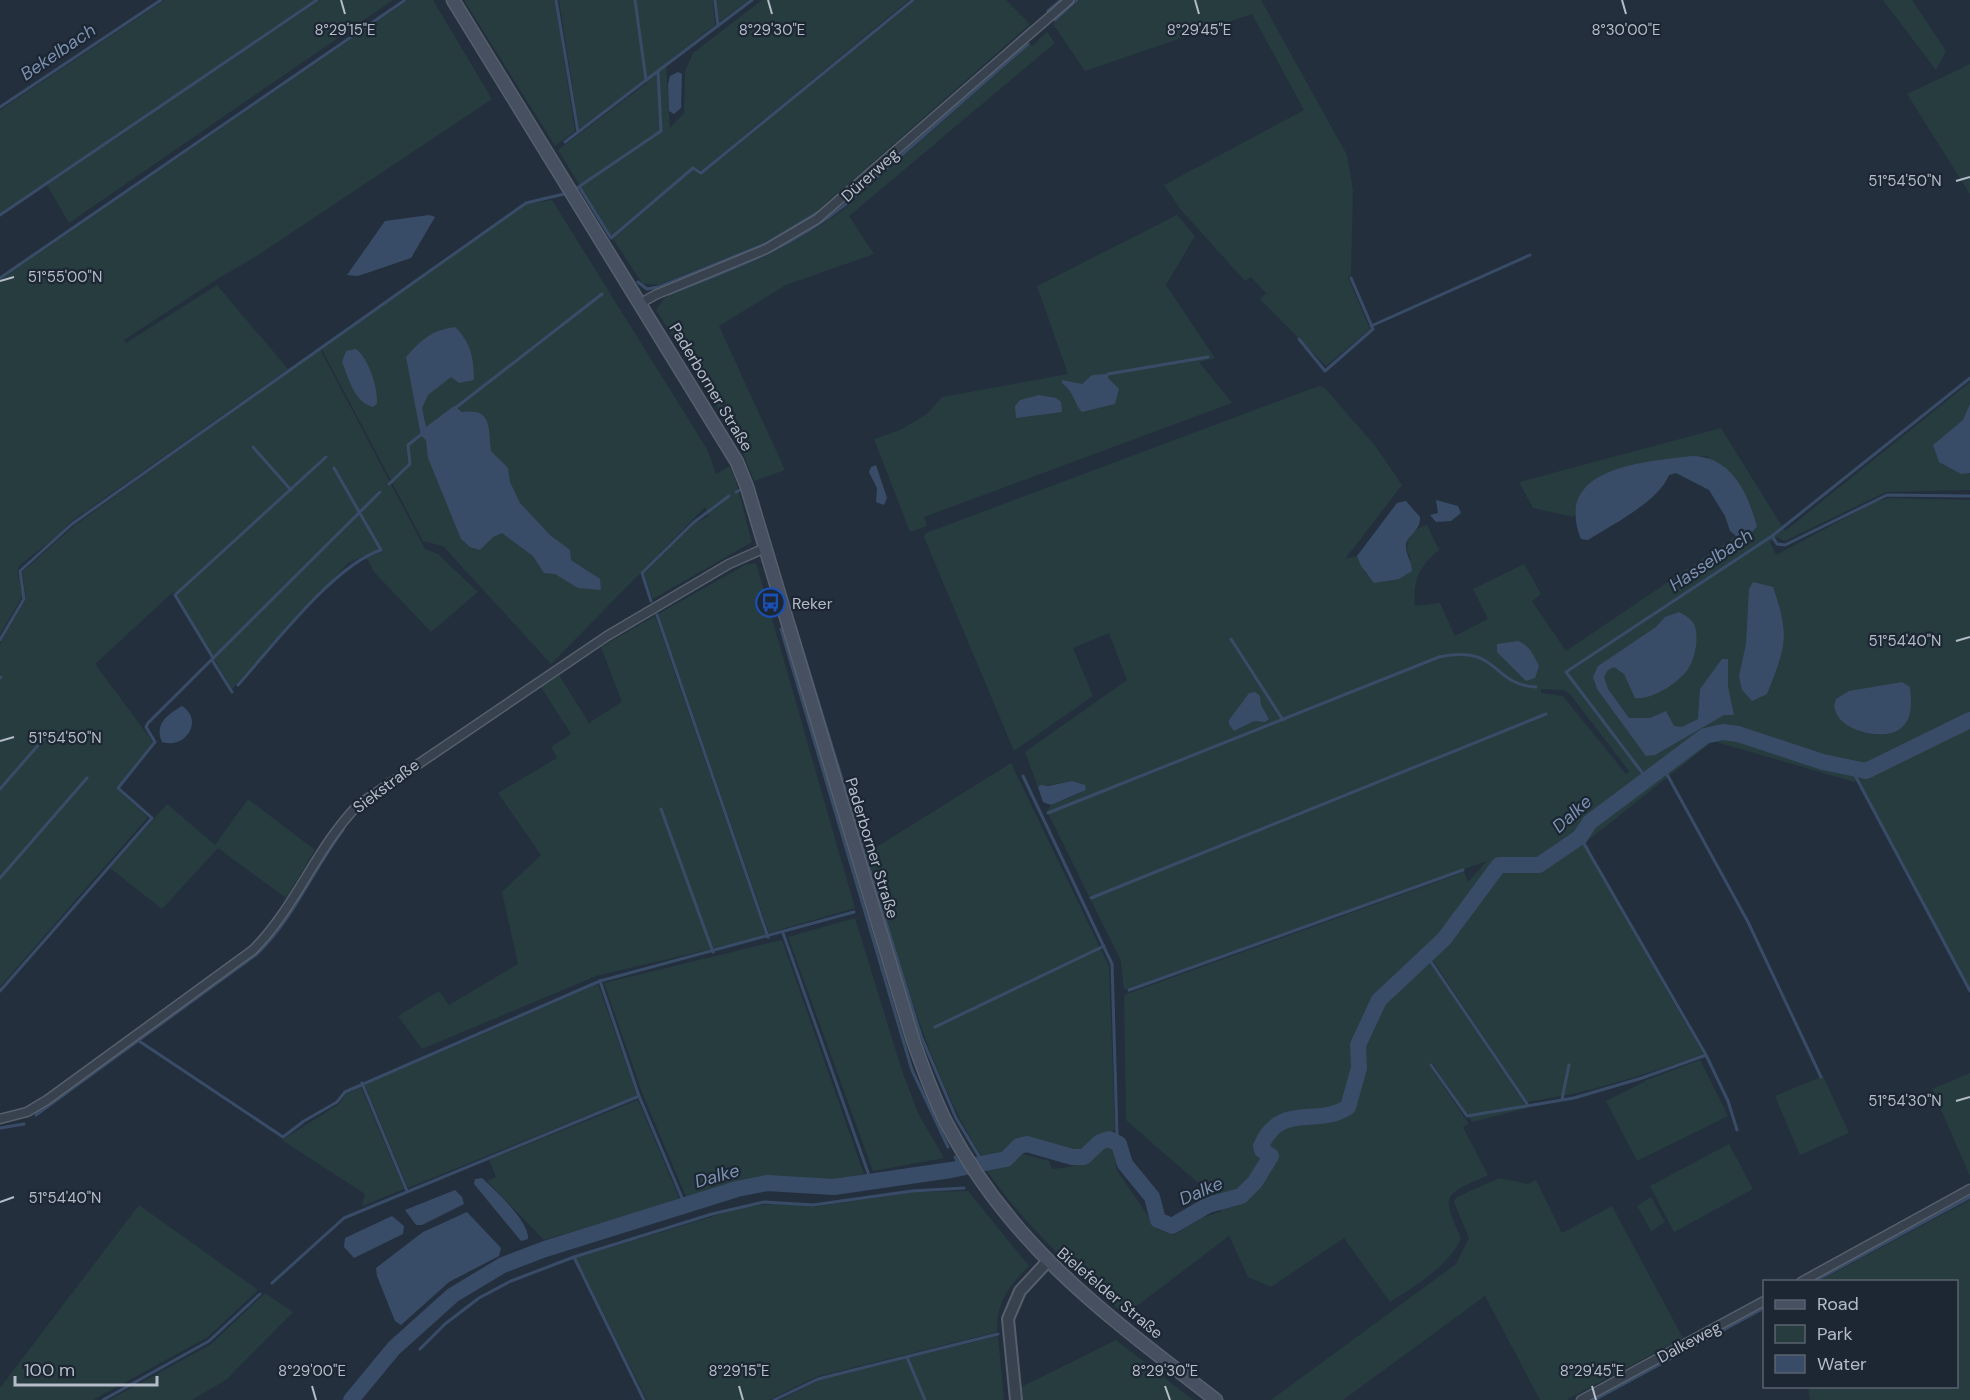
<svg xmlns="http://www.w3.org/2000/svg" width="1970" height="1400" font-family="'DM Sans',sans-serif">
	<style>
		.green { fill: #263c3f; fill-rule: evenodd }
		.water { fill: #394c67 }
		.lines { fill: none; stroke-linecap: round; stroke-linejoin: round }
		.stream { stroke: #394c67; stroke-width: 3 }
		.river { stroke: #394c67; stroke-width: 16 }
		.minor-casing { stroke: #565f6c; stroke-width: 11 }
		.tertiary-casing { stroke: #565f6c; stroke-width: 14 }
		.secondary-casing { stroke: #565f6c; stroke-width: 15 }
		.minor { stroke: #38414e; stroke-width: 8 }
		.tertiary { stroke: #38414e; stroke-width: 10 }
		.secondary { stroke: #465061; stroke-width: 12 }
		.ticks { fill: none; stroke: #b4bcc9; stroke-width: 2 }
		.labels { text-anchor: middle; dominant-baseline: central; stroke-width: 4.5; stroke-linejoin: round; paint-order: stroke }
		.street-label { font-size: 16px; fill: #b4bcc9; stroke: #1d2633 }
		.poi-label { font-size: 16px; fill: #b4bcc9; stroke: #1d2633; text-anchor: start }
		.water-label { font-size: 18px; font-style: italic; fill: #7c92b1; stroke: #1d2633 }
		.ticks-label { font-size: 15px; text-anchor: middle; fill: #b4bcc9; stroke: #1d2633; stroke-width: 4.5; stroke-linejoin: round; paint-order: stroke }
	</style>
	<rect width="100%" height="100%" fill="#242f3e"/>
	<g class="green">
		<path d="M165,0H315L0,214V110Z"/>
		<path d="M320,0H393L69,223L47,185Z"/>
		<path d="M408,0H433L492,99L255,257L214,281L124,340L126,343L217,285L288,369L69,523L62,532L20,565L17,571L23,595L0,635V280Z"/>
		<path d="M464,0H555L575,131L555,146Z"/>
		<path d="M559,0H713L715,25L666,63L670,128L684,113L685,71L693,53L762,0H909L702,170L692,167L611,236L558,150L647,83L648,78L579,129Z"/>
		<path d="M717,0H749L719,22Z"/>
		<path d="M916,0H1006L1030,24L815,213L763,243L658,285L642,283L613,239L694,169L703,173Z"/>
		<path d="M1080,0H1261L1347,155L1353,190L1351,275L1348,277L1370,329L1326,366L1260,299L1266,293L1251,277L1245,281L1181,210L1164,185L1304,110L1252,14L1085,71L1053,24Z"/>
		<path d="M1883,0H1912L1946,51L1936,70Z"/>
		<path d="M1047,32L1055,43L849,216L874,254L786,285L719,326L785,470L754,481L739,442L656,310L665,297C728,273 789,250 844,209L1030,44L1032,46Z"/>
		<path d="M1970,64V194L1907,94Z"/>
		<path d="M552,200L707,449L716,474L730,466C741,492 744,516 752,542L653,599L644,574L694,524L709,516L705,507L551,664L443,546L423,541L321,348L526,204Z"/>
		<path d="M1177,215L1195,236L1166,285L1215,358L1199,362L1232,403L924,517L927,526L910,532L874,439L900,430L927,414L942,397L1068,374L1037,286Z"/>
		<path d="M320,349L425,549L438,554L478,592L431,632L374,572L366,557L382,552L381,549L348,563L232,689L174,592L172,593L95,664L153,742L116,788L148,817L0,987V644L26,599L22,572L75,525Z"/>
		<path d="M1970,382V490L1886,492L1785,541L1777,537L1770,542L1776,555L1875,502L1889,498L1970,500V989L1857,780L1854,782L1713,741L1586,842L1591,851L1588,853L1703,1054C1645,1075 1589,1093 1527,1102L1432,959L1429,961L1527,1108L1472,1122L1433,1064L1430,1066L1469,1124L1463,1127L1488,1175C1446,1195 1439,1191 1461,1238C1448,1267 1416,1285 1390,1302L1344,1238L1271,1287L1248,1277L1229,1236L1125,1315C1074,1270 1026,1227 987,1171L1006,1167L1023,1154L1049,1161L1052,1169C1074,1167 1087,1164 1103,1148H1112L1116,1153V1169L1157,1229L1174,1235L1202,1218L1222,1211L1205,1189L1126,1120L1124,995L1464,872L1468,882L1487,861L1124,990L1121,961L1047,811L1051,805L1081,793L1079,784L1072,781L1038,787L1025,752L1127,680L1109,633L1073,648L1093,696L1014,751L924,537L926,533L1319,386L1325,388L1376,447L1402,485L1345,559L1357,556L1366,574L1411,559C1401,544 1411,529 1427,525L1439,550C1419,567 1413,579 1415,606L1440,603L1455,636L1488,619L1473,589L1524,564L1541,594L1532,601L1566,651L1736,536L1750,535L1757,525L1752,509L1707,456L1655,461L1577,507L1574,517L1533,508L1519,482L1721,428L1785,531ZM1541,689L1563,690L1569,693L1630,772L1626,774L1563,696L1541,693ZM1249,693L1260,696L1261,705L1269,719L1265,722L1254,721L1234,731L1229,720Z"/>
		<path d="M756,563L855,908L769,933L658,614L745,565Z"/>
		<path d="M655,616L766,936L596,976L422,1049L398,1016L439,991L449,1005L518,964L502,892L541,855L498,793L557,758L551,747L571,734L541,687L559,675L589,723L622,702L601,647Z"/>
		<path d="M1011,763L1109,966L1115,1130L1097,1137L1081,1150H1071L1028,1140L1017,1142L1004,1152L981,1156C924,1063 899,956 867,853Z"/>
		<path d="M248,799L315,850L286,898L218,848L162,909L110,868L167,804L215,845Z"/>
		<path d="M855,918L902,1071L918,1113L944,1158L873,1171L788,937Z"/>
		<path d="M782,940L864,1174L836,1180L767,1177L687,1199L643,1095L604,983Z"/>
		<path d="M598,984L637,1095L408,1188L365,1085Z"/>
		<path d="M1700,1060L1728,1116L1637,1161L1606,1101L1644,1082L1649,1090L1644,1081Z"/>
		<path d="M1970,1073V1176L1932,1089Z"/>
		<path d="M1823,1076L1849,1133L1800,1155L1775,1096Z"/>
		<path d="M361,1087L404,1189L362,1206L365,1194L282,1140L339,1104L346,1094Z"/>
		<path d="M638,1100L680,1200L544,1240L487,1181L496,1177L489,1160Z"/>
		<path d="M1729,1144L1753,1189L1674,1232L1650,1186Z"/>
		<path d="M1499,1178L1528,1184L1536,1180L1562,1233L1612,1206L1683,1338L1566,1400H1540L1485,1296L1343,1400H1271L1456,1264L1469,1238L1454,1202L1457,1197Z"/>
		<path d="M968,1191L1029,1266C1008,1288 997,1300 997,1332L816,1377L769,1400H647L576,1258L744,1207L782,1203L814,1207L913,1192Z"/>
		<path d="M1651,1197L1665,1222L1651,1231L1637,1206Z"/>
		<path d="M1970,1200V1400H1810L1808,1387L1956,1386V1282L1819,1281Z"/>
		<path d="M139,1205L258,1290L208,1337L93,1400H0V1388Z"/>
		<path d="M265,1293L293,1312L227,1379L192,1400H109L210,1345Z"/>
		<path d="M998,1336L1004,1400H780L819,1380Z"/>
		<path d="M1116,1340L1193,1400H1022L1021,1387Z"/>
	</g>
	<g class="water">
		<path d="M678,72L682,74L681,108L674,114L669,111L668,85L670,76Z"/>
		<path d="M429,215L435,217L411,258L358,276L347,275L385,221Z"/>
		<path d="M455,327C471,342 474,359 474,380L459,383L451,377L428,395L422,408L426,427L454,406L462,412C493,408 488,428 491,451L508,468L510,482L520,503L550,535L570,550L571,560L600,579L601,590L578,588L555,574L544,573L533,556L502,533L493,537L480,550L470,547L461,539L428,458L426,440L421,436L406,357C421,340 432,330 455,327Z"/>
		<path d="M356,349C369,359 378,388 377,404L373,407C354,402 349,379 342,362L346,351Z"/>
		<path d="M1108,374V378L1119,389L1115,404L1082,412C1073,402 1075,393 1062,383V380L1082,384L1092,375Z"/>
		<path d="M1039,395L1056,398L1061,402L1062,412L1016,418L1015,406L1020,400Z"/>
		<path d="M1970,404V473L1961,474L1939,462L1933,445L1963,420Z"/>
		<path d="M1691,456C1731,456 1747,491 1757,526L1750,535L1736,536L1730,531L1725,516L1709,490L1676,473L1669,475C1658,502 1613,524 1588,540L1581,539C1552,467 1644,462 1691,456Z"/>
		<path d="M876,465L887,498L884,505L876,502L877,488L869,472L871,467Z"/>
		<path d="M1436,500L1458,506L1461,513L1451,521L1436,522L1430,515L1438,513Z"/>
		<path d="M1406,501L1420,517C1421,532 1405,536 1406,547C1406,555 1412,562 1412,571L1399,579L1374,583L1361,566L1357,556L1397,503Z"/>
		<path d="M1753,582L1773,587C1790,637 1786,646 1767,694L1752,701L1742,690L1739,676L1746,644L1749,589Z"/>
		<path d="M1679,612C1683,614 1688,617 1691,620C1702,631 1695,663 1685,673C1674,685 1652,700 1635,698L1624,674L1614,667L1608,670L1604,677L1608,689L1629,718H1650L1666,711L1674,726L1682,727L1698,719L1700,689L1722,659H1728V687L1734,715H1724L1655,755L1646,756L1597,689L1593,677L1598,666L1656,627L1665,617Z"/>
		<path d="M1518,641C1530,646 1533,654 1539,666L1535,678L1526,681L1497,652V644Z"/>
		<path d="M1902,682L1910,687C1911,699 1913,714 1905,724C1892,742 1853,734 1840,719C1837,716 1835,710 1834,706L1836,699L1849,691Z"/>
		<path d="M1255,692L1260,696L1261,705L1269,719L1265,722L1254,721L1234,731L1229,724V720L1249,693Z"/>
		<path d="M182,706C205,721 184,750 162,742C154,724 167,715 182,706Z"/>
		<path d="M1072,781L1085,785L1086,790L1051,805L1043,802L1038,787L1041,785L1048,786Z"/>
		<path d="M482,1178C495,1190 530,1222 528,1239L521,1241L474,1184L475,1179Z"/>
		<path d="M455,1190L462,1197L464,1204L422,1225H416L405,1210Z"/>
		<path d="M467,1212L501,1248L499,1256L449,1282L401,1325L395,1321L377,1276L376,1268L423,1232Z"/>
		<path d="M392,1216L404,1226L403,1234L354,1258L344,1247L345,1238Z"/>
	</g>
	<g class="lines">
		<g class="stream">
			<path d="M556,0L578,132"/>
			<path d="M635,0L646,80"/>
			<path d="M715,0L718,26"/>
			<path d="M1048,11L1061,0"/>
			<path d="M1055,20L1077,0"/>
			<path d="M1010,46L1031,27"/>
			<path d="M0,107L161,0"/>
			<path d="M565,142L658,71"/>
			<path d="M580,188L611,238L693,168L701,173L913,0"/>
			<path d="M574,190L661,131L658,71L752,0"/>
			<path d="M855,196L1028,44"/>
			<path d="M0,215L317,0"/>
			<path d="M0,278L405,0"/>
			<path d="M638,282L647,289L659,287L765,244L820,211"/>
			<path d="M669,294C733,269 791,248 846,204"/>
			<path d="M1371,326L1530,255"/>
			<path d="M1299,339L1325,371L1373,329L1351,278"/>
			<path d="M1108,374L1208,357"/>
			<path d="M454,409L602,294"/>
			<path d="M253,447L291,490"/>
			<path d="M389,484L410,464L408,445L423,433"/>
			<path d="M736,492L740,490"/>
			<path d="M1772,536L1777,544L1785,545L1887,495L1970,496"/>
			<path d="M651,601L642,573L693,523L729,496"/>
			<path d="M657,615L768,937"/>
			<path d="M795,626L921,1036L956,1118L983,1163"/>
			<path d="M781,629L912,1070L948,1147"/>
			<path d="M1231,639L1283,720"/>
			<path d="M0,640L24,599L20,571L72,524L526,203L568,193"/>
			<path d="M213,658L175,595L326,457"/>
			<path d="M212,660L232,692"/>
			<path d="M0,678L1,677"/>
			<path d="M238,685C273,646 334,565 381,550L334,468"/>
			<path d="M1663,767L1748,922L1821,1077"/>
			<path d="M1851,768L1970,991"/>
			<path d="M1023,776L1112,964L1117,1134L1114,1140"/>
			<path d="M1647,779L1566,672L1772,536L1970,378"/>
			<path d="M0,789L47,735"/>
			<path d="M661,809L713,952"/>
			<path d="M1048,813L1439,657C1500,644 1491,685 1536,687"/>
			<path d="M1580,837L1706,1055L1728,1101L1737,1130"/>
			<path d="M0,878L87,778"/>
			<path d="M1091,898L1546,714"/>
			<path d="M783,933L871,1181"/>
			<path d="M1427,956L1527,1104"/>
			<path d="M600,981L639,1096L685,1205"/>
			<path d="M1129,990L1463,870"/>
			<path d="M0,991L152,818L118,788L155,742L146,727L148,723L380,492"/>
			<path d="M935,1027L1104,946"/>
			<path d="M139,1041L283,1137L304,1121L337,1102L345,1092L600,981L854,912"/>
			<path d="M1431,1065L1467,1116L1574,1098L1642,1078L1706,1055"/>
			<path d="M362,1083L407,1191"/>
			<path d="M1562,1099L1569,1065"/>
			<path d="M36,1115L257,954C294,918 312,871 343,830"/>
			<path d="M0,1128L24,1124"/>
			<path d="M955,1157L961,1168"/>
			<path d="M574,1257L644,1400"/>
			<path d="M1813,1282L1970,1197"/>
			<path d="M272,1283L344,1218L639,1096"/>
			<path d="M420,1349L445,1324L479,1298L511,1281L574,1257L712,1214L764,1202L813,1205L912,1191L964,1188"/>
			<path d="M907,1357L925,1400"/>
			<path d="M103,1400L209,1341L260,1294"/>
			<path d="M774,1400L818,1379L998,1334"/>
			<path d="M1594,1400L1764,1308"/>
		</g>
		<path class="river" d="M351,1400L394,1348L453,1295L503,1265L545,1249L737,1189L767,1183L834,1187L951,1170L1006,1159L1019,1146L1027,1144L1072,1157H1084L1100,1142L1109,1139L1119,1144L1125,1164L1152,1197L1158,1220L1172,1226L1208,1205L1241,1196L1255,1182L1271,1156L1262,1150L1261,1146C1281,1101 1316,1128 1348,1107L1359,1068L1358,1045L1379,1000L1444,939L1499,865H1539L1580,837L1590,822L1705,736L1723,732L1738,734L1823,762L1866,771L1970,720"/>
		<defs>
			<g id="minor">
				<path d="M641,303L655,295L766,249L817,219L1069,0"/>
				<path d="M0,1119L27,1112L47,1100L253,950C296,907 316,848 358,805L607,636L729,564L765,548"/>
				<path d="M1801,1282L1970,1189"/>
				<path d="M1581,1400L1764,1301"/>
			</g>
			<path id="tertiary" d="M1016,1400L1008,1319L1020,1291L1047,1262"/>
			<path id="secondary" d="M453,0L737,462L747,487L913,1040C923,1068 933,1097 947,1124C1012,1248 1109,1317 1216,1400"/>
		</defs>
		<use href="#minor" class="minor-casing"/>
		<use href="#tertiary" class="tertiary-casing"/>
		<use href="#secondary" class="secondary-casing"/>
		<use href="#minor" class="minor"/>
		<use href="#tertiary" class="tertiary"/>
		<use href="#secondary" class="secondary"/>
	</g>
	<path class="ticks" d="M341,0L345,14M768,0L772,14M1195,0L1199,14M1622,0L1626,14M1956,181L1970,177M0,281L14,277M1956,641L1970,637M0,741L14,737M1956,1101L1970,1097M0,1202L14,1197M312,1386L316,1400M739,1386L743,1400M1165,1386L1170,1400M1592,1386L1596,1400"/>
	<defs>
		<symbol id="bus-ring" viewBox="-11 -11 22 22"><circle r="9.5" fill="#1d2633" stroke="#1a4fb4" stroke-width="1.5"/><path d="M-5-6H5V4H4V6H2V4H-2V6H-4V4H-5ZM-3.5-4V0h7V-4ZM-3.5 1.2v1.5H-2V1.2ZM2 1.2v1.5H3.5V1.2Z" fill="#1a4fb4"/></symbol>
	</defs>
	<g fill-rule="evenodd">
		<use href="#bus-ring" x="754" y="586" width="33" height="33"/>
	</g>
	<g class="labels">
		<g class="street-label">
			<text transform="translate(870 175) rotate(-42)">Dürerweg</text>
			<text transform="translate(711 387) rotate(59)">Paderborner Straße</text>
			<text transform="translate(386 786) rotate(-37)">Siekstraße</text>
			<text transform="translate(872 848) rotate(73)">Paderborner Straße</text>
			<text transform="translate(1110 1293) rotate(40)">Bielefelder Straße</text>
			<text transform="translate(1689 1342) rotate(-28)">Dalkeweg</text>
		</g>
		<g class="poi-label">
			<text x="792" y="603">Reker</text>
		</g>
		<g class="water-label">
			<text transform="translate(58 52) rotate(-34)">Bekelbach</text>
			<text transform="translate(1711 560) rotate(-34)">Hasselbach</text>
			<text transform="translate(1572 814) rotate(-42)">Dalke</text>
			<text transform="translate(717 1176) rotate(-16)">Dalke</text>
			<text transform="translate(1201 1191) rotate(-23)">Dalke</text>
		</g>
	</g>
	<g class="ticks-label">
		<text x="345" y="35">8°29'15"E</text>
		<text x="772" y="35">8°29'30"E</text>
		<text x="1199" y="35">8°29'45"E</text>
		<text x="1626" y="35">8°30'00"E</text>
		<text x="1905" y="186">51°54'50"N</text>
		<text x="65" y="282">51°55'00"N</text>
		<text x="1905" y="646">51°54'40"N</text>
		<text x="65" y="743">51°54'50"N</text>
		<text x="1905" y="1106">51°54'30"N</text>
		<text x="65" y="1203">51°54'40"N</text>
		<text x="312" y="1376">8°29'00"E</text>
		<text x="739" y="1376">8°29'15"E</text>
		<text x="1165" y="1376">8°29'30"E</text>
		<text x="1592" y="1376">8°29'45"E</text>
	</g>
	<rect x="1763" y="1280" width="195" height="108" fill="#1d2633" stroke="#59626f" stroke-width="1.5"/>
	<rect x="1775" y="1300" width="30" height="9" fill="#465061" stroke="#59626f" stroke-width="1.5"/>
	<text x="1817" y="1310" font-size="18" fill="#b4bcc9">Road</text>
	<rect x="1775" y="1325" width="30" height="18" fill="#263c3f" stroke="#59626f" stroke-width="1.5"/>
	<text x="1817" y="1340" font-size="18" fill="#b4bcc9">Park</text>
	<rect x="1775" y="1355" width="30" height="18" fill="#394c67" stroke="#59626f" stroke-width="1.5"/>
	<text x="1817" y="1370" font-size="18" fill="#b4bcc9">Water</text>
	<path d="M15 1376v9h142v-9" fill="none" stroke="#b4bcc9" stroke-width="3"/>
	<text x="24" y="1376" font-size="18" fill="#b4bcc9" stroke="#1d2633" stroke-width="4.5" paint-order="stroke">100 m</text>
</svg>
